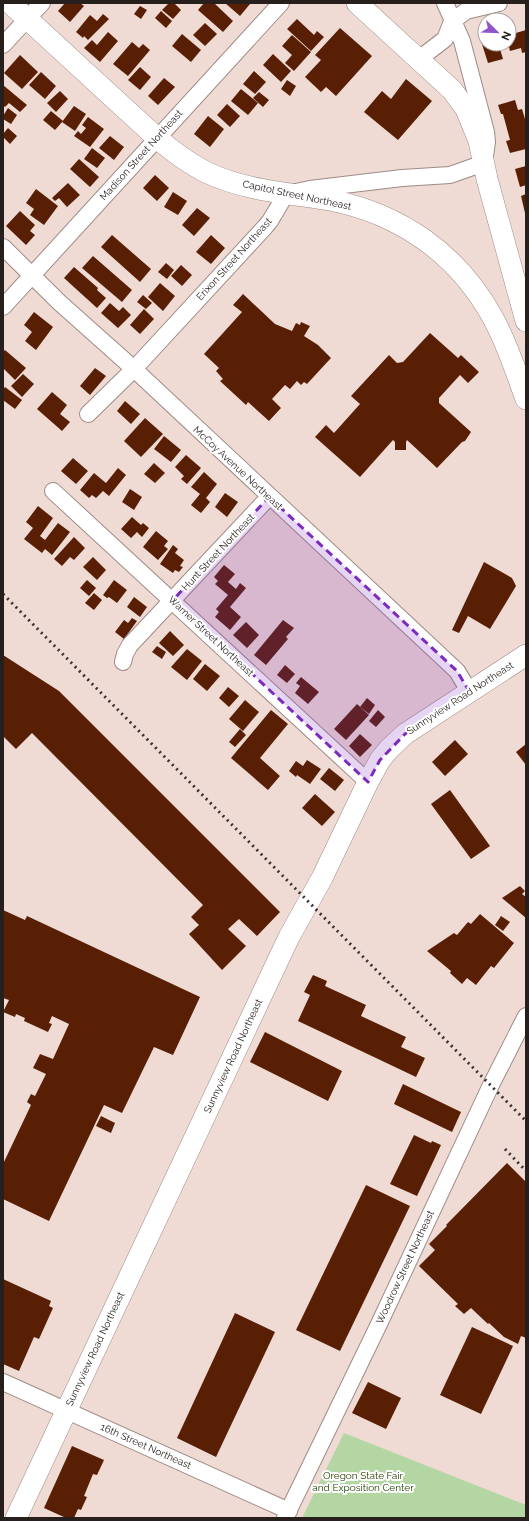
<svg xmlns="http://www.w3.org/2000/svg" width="529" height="1521" font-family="Raleway,sans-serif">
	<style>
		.green { fill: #b4d6a3 }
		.building { fill: #591f05 }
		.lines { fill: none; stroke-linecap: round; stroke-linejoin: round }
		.minor-casing { stroke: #9e8b85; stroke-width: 18 }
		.major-casing { stroke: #9e8b85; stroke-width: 22 }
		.minor { stroke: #fff; stroke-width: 16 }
		.major { stroke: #fff; stroke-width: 21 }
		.rail { stroke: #3b332f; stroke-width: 3; stroke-dasharray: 2 4; stroke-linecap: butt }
		.marked { fill: #7b2cbf; fill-opacity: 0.2; stroke: #7b2cbf; stroke-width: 3; stroke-dasharray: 8 5; stroke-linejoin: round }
		.labels { text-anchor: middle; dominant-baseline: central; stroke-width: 4; stroke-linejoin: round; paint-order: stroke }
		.street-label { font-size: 10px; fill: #261f1c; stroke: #fff }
		.park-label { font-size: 10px; fill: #204303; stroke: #fff }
	</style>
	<rect width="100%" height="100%" fill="#efdbd4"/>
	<path class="green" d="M344,1433L526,1505V1518H302Z"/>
	<g class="building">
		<path d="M65,3H80L84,6L70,22L58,11Z"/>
		<path d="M169,3H174L181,10L173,19L162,10Z"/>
		<path d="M204,3H214L233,21L223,32L198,10Z"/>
		<path d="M225,3H248L250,4L240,16Z"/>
		<path d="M140,6L147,10L141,19L134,14Z"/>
		<path d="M161,11L172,21L166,28L155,18Z"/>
		<path d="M103,14L109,19L88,40L84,36L83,38L76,32L90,15L97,21Z"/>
		<path d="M297,19L314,35L317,31L324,37L311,51L287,29Z"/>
		<path d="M205,23L217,34L205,46L193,35Z"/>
		<path d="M340,28L372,56L336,96L326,87L321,92L305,77L321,60L315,55Z"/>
		<path d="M526,30V52L522,53L521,48L510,51L509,47L500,49L503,59L488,63L480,38L485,37V44H509V35Z"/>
		<path d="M108,32L118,41L100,62L84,48L92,40L97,45Z"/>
		<path d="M182,34L201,50L191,62L172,46Z"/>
		<path d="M292,35L311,52L294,71L285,63L292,55L282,46Z"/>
		<path d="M132,42L139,48L143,44L150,50L128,76L113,64Z"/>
		<path d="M273,54L291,71L281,82L263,65Z"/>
		<path d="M20,55L38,72L22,89L4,73Z"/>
		<path d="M140,67L151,77L140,90L128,80Z"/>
		<path d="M254,71L266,82L255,94L243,84Z"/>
		<path d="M41,72L56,86L45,99L29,85Z"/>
		<path d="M164,78L175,87L158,105L148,96Z"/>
		<path d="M406,79L432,101L398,140L364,112L382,91L391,99Z"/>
		<path d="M287,80L296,86L290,96L281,89Z"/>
		<path d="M3,85L27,105L20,112L9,103L5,107L3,105Z"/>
		<path d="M241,89L258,103L248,115L231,101Z"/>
		<path d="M60,91L68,99L56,112L47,103Z"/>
		<path d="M259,92L269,100L263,107L253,98Z"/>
		<path d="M515,100L518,110L522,109L525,119H526V149L510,153L506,141L510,140L503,114H501L498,105Z"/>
		<path d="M227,104L240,116L230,127L217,115Z"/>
		<path d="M74,106L86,114L75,131L62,122Z"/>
		<path d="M8,108L17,115L11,124L3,119V116Z"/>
		<path d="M51,111L63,121L55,130L43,120Z"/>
		<path d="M208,116L224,129L210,147L194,134Z"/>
		<path d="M88,117L104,129L90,147L74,136L78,131L81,134L86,128L82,125Z"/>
		<path d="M8,128L17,136L10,144L3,137V134Z"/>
		<path d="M110,136L124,147L114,160L99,148Z"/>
		<path d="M92,148L105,158L97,168L84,159Z"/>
		<path d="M79,159L99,177L90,187L70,169Z"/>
		<path d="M526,166V185L520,187L515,169Z"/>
		<path d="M155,175L169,188L157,201L143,188Z"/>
		<path d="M68,183L80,195L67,207L59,198L55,201L52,198Z"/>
		<path d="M36,189L58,206L44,225L30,215L34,209L26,203Z"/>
		<path d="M173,192L187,201L178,215L164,207Z"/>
		<path d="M526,194V213H525L521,196Z"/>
		<path d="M197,208L210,218L194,236L182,225Z"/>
		<path d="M20,211L35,225L30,231L35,235L26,245L6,226Z"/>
		<path d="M112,235L151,269L140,282L101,247Z"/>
		<path d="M211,235L225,248L211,264L196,252Z"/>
		<path d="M93,256L132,290L122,302L82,268Z"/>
		<path d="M166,263L174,270L167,279L158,272Z"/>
		<path d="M181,265L192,275L182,286L171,276Z"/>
		<path d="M74,267L98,288L97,290L106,298L97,308L64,278Z"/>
		<path d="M160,283L175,296L163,311L148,297Z"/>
		<path d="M243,294L275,324L292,331L296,323L300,325L301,322L310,326L304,336L318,345L331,358L307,384L304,382L301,385L297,381L290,389L285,385L272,399L281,408L269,421L248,402L246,405L220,381L223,379L216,371L219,368L204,354L242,312L233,305Z"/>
		<path d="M143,295L152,303L146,309L137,302Z"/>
		<path d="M110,303L119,311L123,307L131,315L118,328L101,313Z"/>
		<path d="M144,309L154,319L140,334L130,325Z"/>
		<path d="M34,312L53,327L36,350L25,341L32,332L24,325Z"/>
		<path d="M430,333L458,358L461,355L479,372L468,383L460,375L439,398V403L471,432L465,441L462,442L437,468L407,440L406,442V450H395V442L393,440L360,477L315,437L326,425L334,433L360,404L351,396L389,355L397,363L403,362Z"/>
		<path d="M5,350L26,368L15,380L3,368V352Z"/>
		<path d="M95,368L106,376L90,395L80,386Z"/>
		<path d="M23,374L34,384L22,397L11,386Z"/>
		<path d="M5,387L22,400L15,409L3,400V390Z"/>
		<path d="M52,392L67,405L60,414L70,422L62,431L37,409Z"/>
		<path d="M125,401L140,414L131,424L117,411Z"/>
		<path d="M145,418L163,434L141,457L124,441Z"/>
		<path d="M164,436L181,450L171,462L154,449Z"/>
		<path d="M186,455L201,468L187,484L181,479L184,476L175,467Z"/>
		<path d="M73,458L88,471L76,484L61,471Z"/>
		<path d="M154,463L165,473L155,483L144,474Z"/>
		<path d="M118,468L126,475L109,496L103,491L96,498L92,495L89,498L80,490L94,473L106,483Z"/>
		<path d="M204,472L217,484L206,498L210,502L201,513L191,505L200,494L191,487Z"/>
		<path d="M130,489L142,497L134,510L122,502Z"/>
		<path d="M225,493L238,502L227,517L215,507Z"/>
		<path d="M38,506L53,518L40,536L45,540L58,523L70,532L52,555L45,549L42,553L24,539L33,528L26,522Z"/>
		<path d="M132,517L141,525L143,523L149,528L142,537L137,532L131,538L121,529Z"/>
		<path d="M156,531L168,541L164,546L168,549L158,560L143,547Z"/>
		<path d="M74,537L85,548L74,560L70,557L62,566L54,559Z"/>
		<path d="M173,545L178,549L175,553L184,560L180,566L183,567L179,572L175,570L173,573L160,564Z"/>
		<path d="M93,557L106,570L97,580L83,567Z"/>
		<path d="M484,562L512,578L516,586L490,629L468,616L459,633L452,630Z"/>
		<path d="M224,565L235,574L228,582L236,589L240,583L246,588L230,607L241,617L230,630L215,617L219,612L216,609L228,595L215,584L218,581L214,577Z"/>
		<path d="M87,580L96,588L89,596L80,588Z"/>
		<path d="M114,580L127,590L117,603L109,597L107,598L103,595Z"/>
		<path d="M94,593L102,600L94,610L85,603Z"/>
		<path d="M134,597L147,607L140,617L127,607Z"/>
		<path d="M132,618L137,621L124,639L115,632L124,620L128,623Z"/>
		<path d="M283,620L294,628L286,637L288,639L266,665L254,655Z"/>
		<path d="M246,622L259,635L247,648L233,635Z"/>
		<path d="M170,631L184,645L173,656L159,643Z"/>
		<path d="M157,646L166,652L162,659L152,652Z"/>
		<path d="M187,649L202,661L187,680L171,667Z"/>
		<path d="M3,655L59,691L280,912L257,936L239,919L228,929L246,946L222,970L189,934L199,925L191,917L203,905L32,733L16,749L3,736Z"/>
		<path d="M205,664L220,676L207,691L193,679Z"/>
		<path d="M285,665L295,674L287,683L277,675Z"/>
		<path d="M301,677L319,692L308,704L295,693L300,686L296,683Z"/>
		<path d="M228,687L239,696L229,707L219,698Z"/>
		<path d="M367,698L375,705L369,714L360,707Z"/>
		<path d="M245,700L259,712L243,731L229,719Z"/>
		<path d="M357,704L369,715L346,740L334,729Z"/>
		<path d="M271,710L288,724L260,758L280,776L268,790L231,758Z"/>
		<path d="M378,710L385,717L376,727L369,721Z"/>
		<path d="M240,729L246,735L235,747L229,742Z"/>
		<path d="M360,734L372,745L360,757L349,746Z"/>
		<path d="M455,740L468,754L445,776L432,762Z"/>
		<path d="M526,744V765L516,752Z"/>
		<path d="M307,760L321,769L310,784L297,775L296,777L289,771L296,761L303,766Z"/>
		<path d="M329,768L344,780L335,791L320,779Z"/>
		<path d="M450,790L490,846L471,859L431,804Z"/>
		<path d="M315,794L335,812L322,826L302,808Z"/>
		<path d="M520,886L525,891L522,894L526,897V918L502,898Z"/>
		<path d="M3,910L25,920L27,916L200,997L173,1055L154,1047L122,1113L104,1105L49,1221L3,1199V1164L31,1105L27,1102L31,1094L35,1096L46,1074L33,1068L40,1054L53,1059L69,1024L52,1016L49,1023L52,1024L48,1032L24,1021L25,1018L16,1014L15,1017L3,1012L9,1000L3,998Z"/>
		<path d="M480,914L514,943L494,968L491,966L476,985L467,978L462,984L450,973L451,971L427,951L454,933L457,935L468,922L471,924Z"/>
		<path d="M501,916L510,922L503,931L495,925Z"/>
		<path d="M313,975L327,981L325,986L366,1005L361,1016L406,1037L401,1047L425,1058L416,1077L298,1021L310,995L304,992Z"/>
		<path d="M265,1032L342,1071L328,1101L250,1062Z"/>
		<path d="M403,1084L461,1112L452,1132L394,1104Z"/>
		<path d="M101,1116L115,1123L111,1133L96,1126Z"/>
		<path d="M414,1135L431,1143L432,1141L441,1145L417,1196L390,1184Z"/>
		<path d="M507,1163L526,1182V1338L521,1336L518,1344L504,1337L489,1323L488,1324L471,1308L464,1314L455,1306L458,1304L419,1266L435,1250L429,1244L447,1226L446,1225Z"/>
		<path d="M366,1185L410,1206L340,1351L296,1330Z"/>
		<path d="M3,1279L51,1301L49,1306L53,1308L39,1339L34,1337L19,1371L3,1364Z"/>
		<path d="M235,1313L275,1332L216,1457L177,1438Z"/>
		<path d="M472,1327L513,1346L481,1414L440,1395Z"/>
		<path d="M368,1382L401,1398L386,1429L352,1413Z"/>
		<path d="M72,1446L104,1460L97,1475L93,1474L84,1496L87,1497L81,1510L78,1509L74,1518H66L44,1508Z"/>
	</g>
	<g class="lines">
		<defs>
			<g id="minor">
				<path d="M3,45L42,3"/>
				<path d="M419,59L445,39L451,24L458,17L466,11L499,3"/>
				<path d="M3,247L60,303L134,369L457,671L469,691"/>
				<path d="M3,307L281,3"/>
				<path d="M88,414L134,369L265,227L270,221L286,194L310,189L402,178L450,175L484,163L487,142L486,132L462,41L445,3"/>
				<path d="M53,491L368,782"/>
				<path d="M123,662L125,654L130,645L269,497"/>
				<path d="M3,1382L289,1511"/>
				<path d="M285,1518L379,1324L491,1085L526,1016"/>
			</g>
			<g id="major">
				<path d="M10,3L157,138C172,151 188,163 206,172C245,191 289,193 330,200C401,214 458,254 493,318C507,343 516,372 526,399"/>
				<path d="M357,3L452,90L466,109L479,141L487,179L526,321"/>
				<path d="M16,1518L289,937L322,878L368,782L380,760L389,749L405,734L526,655"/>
			</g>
		</defs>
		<use href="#minor" class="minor-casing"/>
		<use href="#major" class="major-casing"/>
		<use href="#minor" class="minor"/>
		<use href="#major" class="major"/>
		<g class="rail">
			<path d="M3,594L526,1121"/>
			<path d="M505,1149L526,1171"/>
		</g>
	</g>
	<path class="marked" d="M269,497L457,671L469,691L405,734L380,760L368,782L173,600Z"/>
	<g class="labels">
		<g class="street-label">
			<text transform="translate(141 155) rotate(-48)">Madison Street Northeast</text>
			<text transform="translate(297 195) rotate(12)">Capitol Street Northeast</text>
			<text transform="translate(234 259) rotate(-48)">Erixon Street Northeast</text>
			<text transform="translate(238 468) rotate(43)">McCoy Avenue Northeast</text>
			<text transform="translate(218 552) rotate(-47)">Hunt Street Northeast</text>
			<text transform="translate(211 636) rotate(43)">Warner Street Northeast</text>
			<text transform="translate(460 698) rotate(-33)">Sunnyview Road Northeast</text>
			<text transform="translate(233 1056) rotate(-65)">Sunnyview Road Northeast</text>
			<text transform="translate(405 1267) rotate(-65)">Woodrow Street Northeast</text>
			<text transform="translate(95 1349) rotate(-65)">Sunnyview Road Northeast</text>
			<text transform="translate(146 1446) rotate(24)">16th Street Northeast</text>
		</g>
		<g class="park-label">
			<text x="363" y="1475">Oregon State Fair<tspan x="363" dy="12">and Exposition Center</tspan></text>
		</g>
	</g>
	<rect width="529" height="1521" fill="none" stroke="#261f1c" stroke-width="8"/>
	<g transform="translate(497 32) rotate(113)"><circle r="19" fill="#ffffff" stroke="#a8a5a4"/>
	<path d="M0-3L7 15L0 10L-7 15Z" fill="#9055cc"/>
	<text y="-6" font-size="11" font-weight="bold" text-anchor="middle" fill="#261f1c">N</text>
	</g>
</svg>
